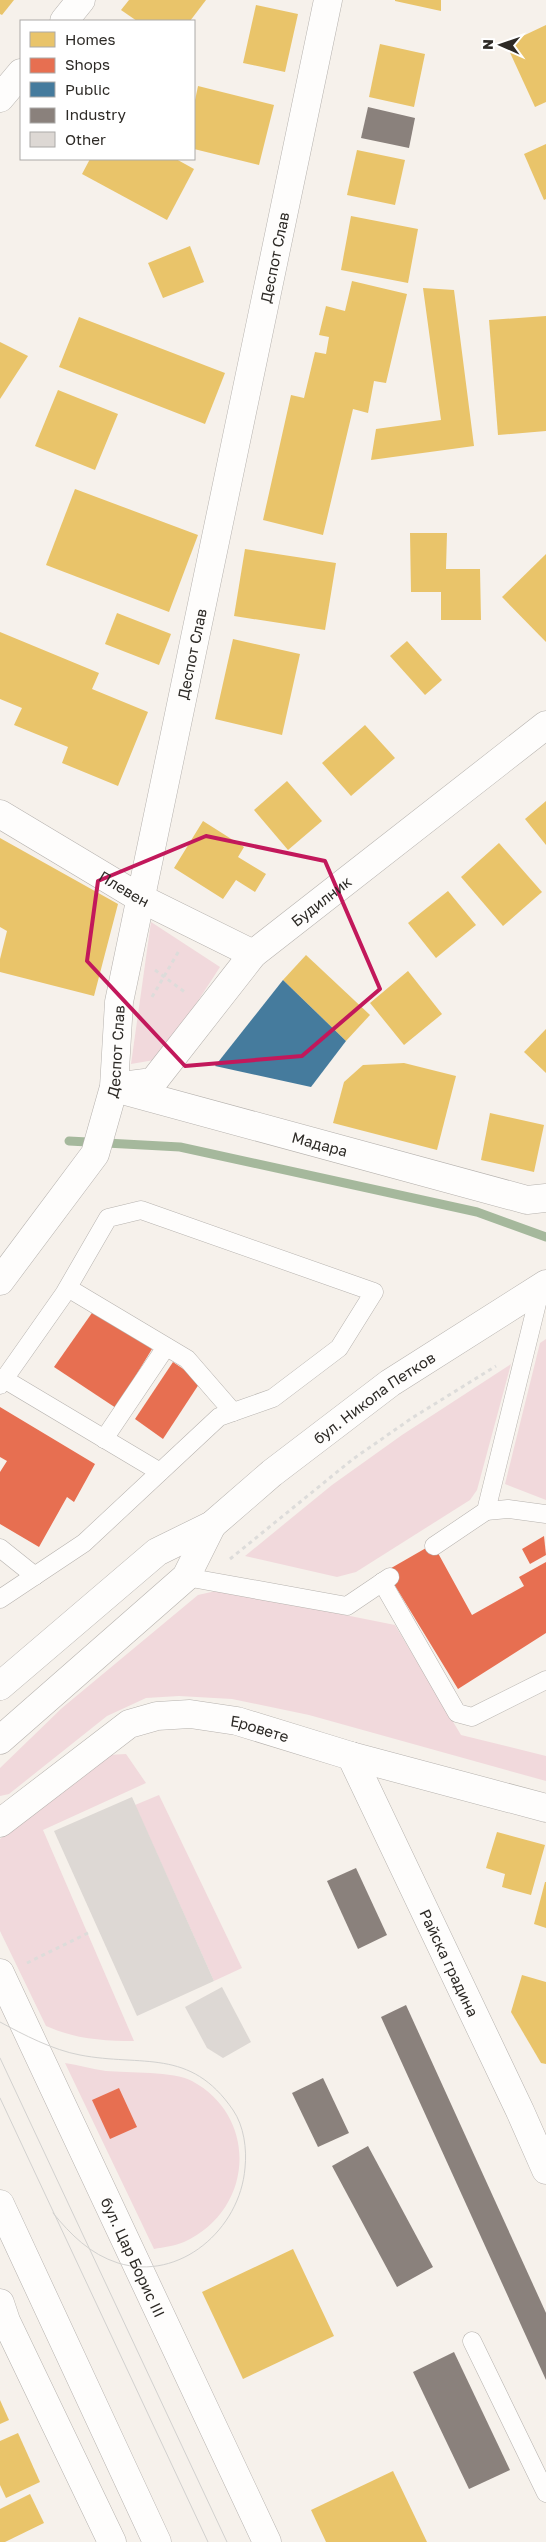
<svg xmlns="http://www.w3.org/2000/svg" width="546" height="2542" font-family="'Golos Text',sans-serif">
	<style>
		.green { fill: #f1d9dc }
		.homes { fill: #e9c46a }
		.shops { fill: #e76f51 }
		.public { fill: #457b9d }
		.industry { fill: #8a817c }
		.lines { fill: none; stroke-linecap: round; stroke-linejoin: round }
		.stream { stroke: #a5b89c; stroke-width: 9 }
		.building { fill: #ddd8d4 }
		.lane-casing { stroke: #b6b2ae; stroke-width: 19 }
		.street-casing { stroke: #b6b2ae; stroke-width: 29 }
		.primary-casing { stroke: #b6b2ae; stroke-width: 29 }
		.highway-casing { stroke: #b6b2ae; stroke-width: 29 }
		.path { stroke: #dddcda; stroke-width: 3; stroke-dasharray: 4 4; stroke-linecap: butt }
		.lane { stroke: #fefdfc; stroke-width: 18 }
		.street { stroke: #fefdfc; stroke-width: 28 }
		.primary { stroke: #fefdfc; stroke-width: 28 }
		.highway { stroke: #fefdfc; stroke-width: 28 }
		.tram { stroke: #d2d1cf; stroke-width: 1 }
		.marked { fill: none; stroke: #c2185b; stroke-width: 4; stroke-linejoin: round }
		.labels { text-anchor: middle; dominant-baseline: central; stroke-width: 5; stroke-linejoin: round; paint-order: stroke }
		.street-label { font-size: 15px; fill: #2d2a26; stroke: #fff }
	</style>
	<rect width="100%" height="100%" fill="#f6f1eb"/>
	<g class="green">
		<path d="M151,922L220,967L160,1059L131,1064Z"/>
		<path d="M546,1339V1500L505,1484L540,1343Z"/>
		<path d="M511,1364L477,1490L470,1500L356,1572L337,1577L245,1556L332,1485L402,1435Z"/>
		<path d="M220,1590L395,1625L461,1735L546,1756V1781L309,1715L232,1699L179,1696L146,1698L107,1716L9,1794L0,1796V1768L62,1708L198,1595Z"/>
		<path d="M126,1754L146,1783L43,1830L134,2041C103,2041 75,2039 46,2026L0,1931V1839L108,1755Z"/>
		<path d="M159,1795L242,1968L214,1981L135,1805Z"/>
		<path d="M65,2063C78,2065 92,2069 106,2071C128,2073 174,2071 192,2081C260,2118 253,2211 184,2242C175,2246 164,2247 154,2249Z"/>
	</g>
	<g class="homes">
		<path d="M0,0H14L2,15L0,14Z"/>
		<path d="M129,0H206L190,21H137L121,10Z"/>
		<path d="M395,0H441V11L395,1Z"/>
		<path d="M256,5L298,14L285,72L243,63Z"/>
		<path d="M546,25V102L535,107L506,44Z"/>
		<path d="M380,44L425,54L414,107L369,97Z"/>
		<path d="M198,86L274,105L259,165L194,149V105Z"/>
		<path d="M546,144V199L544,200L524,154Z"/>
		<path d="M357,150L405,160L395,205L347,195Z"/>
		<path d="M90,159H176L194,169L167,220L82,174Z"/>
		<path d="M351,216L418,229L408,283L341,270Z"/>
		<path d="M190,246L204,282L163,298L148,263Z"/>
		<path d="M352,281L407,294L386,383L374,381L368,413L353,409L323,535L263,520L291,395L304,398L315,352L326,354L329,337L319,335L326,306L345,311Z"/>
		<path d="M423,288L454,290L474,446L371,460L376,429L441,420Z"/>
		<path d="M546,316V431L498,435L489,320Z"/>
		<path d="M79,317L225,373L205,424L59,367Z"/>
		<path d="M0,342L28,356L0,399Z"/>
		<path d="M58,390L118,414L95,470L35,446Z"/>
		<path d="M75,489L198,535L169,612L46,565Z"/>
		<path d="M410,533H447L446,569H480L481,620H441V592H411Z"/>
		<path d="M245,549L336,563L325,630L234,616Z"/>
		<path d="M546,554V642L502,597Z"/>
		<path d="M117,613L171,634L159,665L105,644Z"/>
		<path d="M0,632L99,673L92,689L148,712L118,786L62,763L68,747L14,725L22,708L0,699Z"/>
		<path d="M233,639L300,654L282,735L215,719Z"/>
		<path d="M407,641L442,680L425,695L390,656Z"/>
		<path d="M365,725L395,758L351,796L322,763Z"/>
		<path d="M287,781L322,821L288,850L254,810Z"/>
		<path d="M546,801V845L525,819Z"/>
		<path d="M203,821L244,847L238,857L266,874L255,892L236,880L223,899L174,868Z"/>
		<path d="M0,838L118,904L94,996L0,972V959L7,931L0,927Z"/>
		<path d="M499,843L542,892L503,926L461,877Z"/>
		<path d="M448,891L476,925L436,958L408,923Z"/>
		<path d="M306,955L370,1015L346,1041L283,980Z"/>
		<path d="M408,971L442,1014L404,1045L370,1003Z"/>
		<path d="M546,1029V1073L524,1052Z"/>
		<path d="M404,1063L456,1076L437,1150L333,1123L344,1082L363,1065Z"/>
		<path d="M490,1113L544,1125L534,1172L481,1160Z"/>
		<path d="M497,1832L545,1845L531,1895L502,1887L505,1874L486,1868Z"/>
		<path d="M545,1882H546V1928L534,1924Z"/>
		<path d="M522,1975L546,1982V2064L541,2063L511,2012Z"/>
		<path d="M293,2249L334,2336L243,2379L202,2292Z"/>
		<path d="M0,2400L9,2420L0,2424Z"/>
		<path d="M18,2433L40,2482L6,2498L0,2485V2441Z"/>
		<path d="M393,2471L427,2542H326L311,2510Z"/>
		<path d="M30,2494L44,2523L5,2542H0V2509Z"/>
	</g>
	<g class="shops">
		<path d="M94,1310L152,1349L116,1408L54,1367Z"/>
		<path d="M173,1362L201,1381L163,1439L135,1419Z"/>
		<path d="M0,1407L95,1464L74,1502L67,1497L39,1547L0,1524V1472L7,1461L0,1457Z"/>
		<path d="M544,1536L546,1555L530,1564L522,1549Z"/>
		<path d="M433,1544L472,1615L524,1586L519,1577L546,1562V1633L458,1689L386,1571Z"/>
		<path d="M119,2088L137,2127L110,2139L92,2100Z"/>
	</g>
	<path class="public" d="M283,980L346,1041L311,1087L215,1066Z"/>
	<g class="industry">
		<path d="M368,107L415,118L409,148L361,138Z"/>
		<path d="M356,1868L387,1935L358,1949L327,1881Z"/>
		<path d="M406,2005L546,2313V2380L381,2017Z"/>
		<path d="M323,2078L349,2133L318,2147L292,2093Z"/>
		<path d="M368,2146L433,2267L397,2287L332,2166Z"/>
		<path d="M454,2352L510,2470L469,2489L413,2372Z"/>
	</g>
	<g class="lines">
		<path class="stream" d="M69,1141L180,1147L477,1212L546,1237"/>
	</g>
	<g class="building">
		<path d="M132,1797L214,1981L137,2016L54,1831Z"/>
		<path d="M222,1987L251,2042L223,2058L207,2048L185,2007Z"/>
	</g>
	<g class="lines">
		<defs>
			<g id="lane">
				<path d="M68,1288L187,1359L233,1412"/>
				<path d="M4,1379L160,1472"/>
				<path d="M0,1385L64,1294L108,1218L141,1210L374,1292L339,1348L273,1398L219,1417L84,1543L0,1599"/>
				<path d="M104,1439L166,1347"/>
				<path d="M486,1511L508,1509L546,1514"/>
				<path d="M434,1546L486,1511L541,1287"/>
				<path d="M0,1548L35,1576"/>
				<path d="M186,1577L347,1606L390,1577"/>
				<path d="M382,1582L457,1713L472,1717L546,1680"/>
				<path d="M472,2341L546,2493"/>
			</g>
			<g id="street">
				<path d="M64,21L81,0"/>
				<path d="M0,98L21,73"/>
				<path id="s1" d="M0,814L140,898L253,954"/>
				<path id="s2" d="M114,1087L153,1082L253,954L546,725"/>
				<path id="s3" d="M122,1090L527,1200L546,1198"/>
				<path id="s4" d="M0,1281L95,1154L114,1087L119,1002L328,0"/>
				<path id="s5" d="M351,1756L520,2111L546,2170"/>
				<path id="s6" d="M0,1823L129,1724L157,1716L190,1714L237,1721L351,1756L546,1808"/>
				<path id="s7" d="M0,1973L267,2542"/>
				<path d="M0,2303L6,2321L112,2542"/>
			</g>
			<path id="primary" d="M0,2204L157,2542"/>
			<g id="highway">
				<path id="s8" d="M0,1686L157,1552L212,1525L272,1473L390,1383L546,1284"/>
				<path d="M0,1740L186,1577L212,1525"/>
			</g>
		</defs>
		<use href="#lane" class="lane-casing"/>
		<use href="#street" class="street-casing"/>
		<use href="#primary" class="primary-casing"/>
		<use href="#highway" class="highway-casing"/>
		<g class="path">
			<path d="M155,970L186,993"/>
			<path d="M152,997L180,949"/>
			<path d="M230,1559L353,1459L412,1418L496,1366"/>
			<path d="M27,1963L88,1933"/>
		</g>
		<use href="#lane" class="lane"/>
		<use href="#street" class="street"/>
		<use href="#primary" class="primary"/>
		<use href="#highway" class="highway"/>
		<g class="tram">
			<path d="M0,2022C24,2035 53,2050 80,2055C142,2067 190,2047 233,2110C244,2126 247,2149 245,2168C240,2229 180,2282 118,2263C90,2254 71,2235 53,2213"/>
			<path d="M0,2058L227,2542"/>
			<path d="M0,2098L208,2542"/>
		</g>
	</g>
	<path class="marked" d="M206,836L325,861L380,989L302,1056L185,1066L87,961L98,881Z"/>
	<g class="labels">
		<g class="street-label">
			<text stroke="none"><textPath href="#s4" startOffset="1074">Деспот Слав</textPath></text>
			<text stroke="none"><textPath href="#s4" startOffset="669">Деспот Слав</textPath></text>
			<text stroke="none"><textPath href="#s1" startOffset="145">Плевен</textPath></text>
			<text stroke="none"><textPath href="#s2" startOffset="288">Будилник</textPath></text>
			<text stroke="none"><textPath href="#s4" startOffset="264">Деспот Слав</textPath></text>
			<text stroke="none"><textPath href="#s3" startOffset="205">Мадара</textPath></text>
			<text stroke="none"><textPath href="#s8" startOffset="474">бул. Никола Петков</textPath></text>
			<text stroke="none"><textPath href="#s6" startOffset="296">Еровете</textPath></text>
			<text stroke="none"><textPath href="#s5" startOffset="229">Райска градина</textPath></text>
			<text stroke="none"><textPath href="#s7" startOffset="314">бул. Цар Борис III</textPath></text>
		</g>
	</g>
	<rect x="20" y="20" width="175" height="140" fill="#ffffff" stroke="#abaaa8"/>
	<rect x="30" y="32" width="25" height="15" fill="#e9c46a" stroke="#abaaa8"/>
	<text x="65" y="45" font-size="15" fill="#2d2a26">Homes</text>
	<rect x="30" y="58" width="25" height="15" fill="#e76f51" stroke="#abaaa8"/>
	<text x="65" y="70" font-size="15" fill="#2d2a26">Shops</text>
	<rect x="30" y="82" width="25" height="15" fill="#457b9d" stroke="#abaaa8"/>
	<text x="65" y="95" font-size="15" fill="#2d2a26">Public</text>
	<rect x="30" y="108" width="25" height="15" fill="#8a817c" stroke="#abaaa8"/>
	<text x="65" y="120" font-size="15" fill="#2d2a26">Industry</text>
	<rect x="30" y="132" width="25" height="15" fill="#ddd8d4" stroke="#abaaa8"/>
	<text x="65" y="145" font-size="15" fill="#2d2a26">Other</text>
	<g transform="translate(501 45) rotate(272)" stroke="#ffffff" stroke-width="4" paint-order="stroke">
	<path d="M0-4L9 19L0 12L-9 19Z" fill="#2d2a26"/>
	<text y="-8" font-size="14" font-weight="bold" text-anchor="middle" fill="#2d2a26">N</text>
	</g>
</svg>
